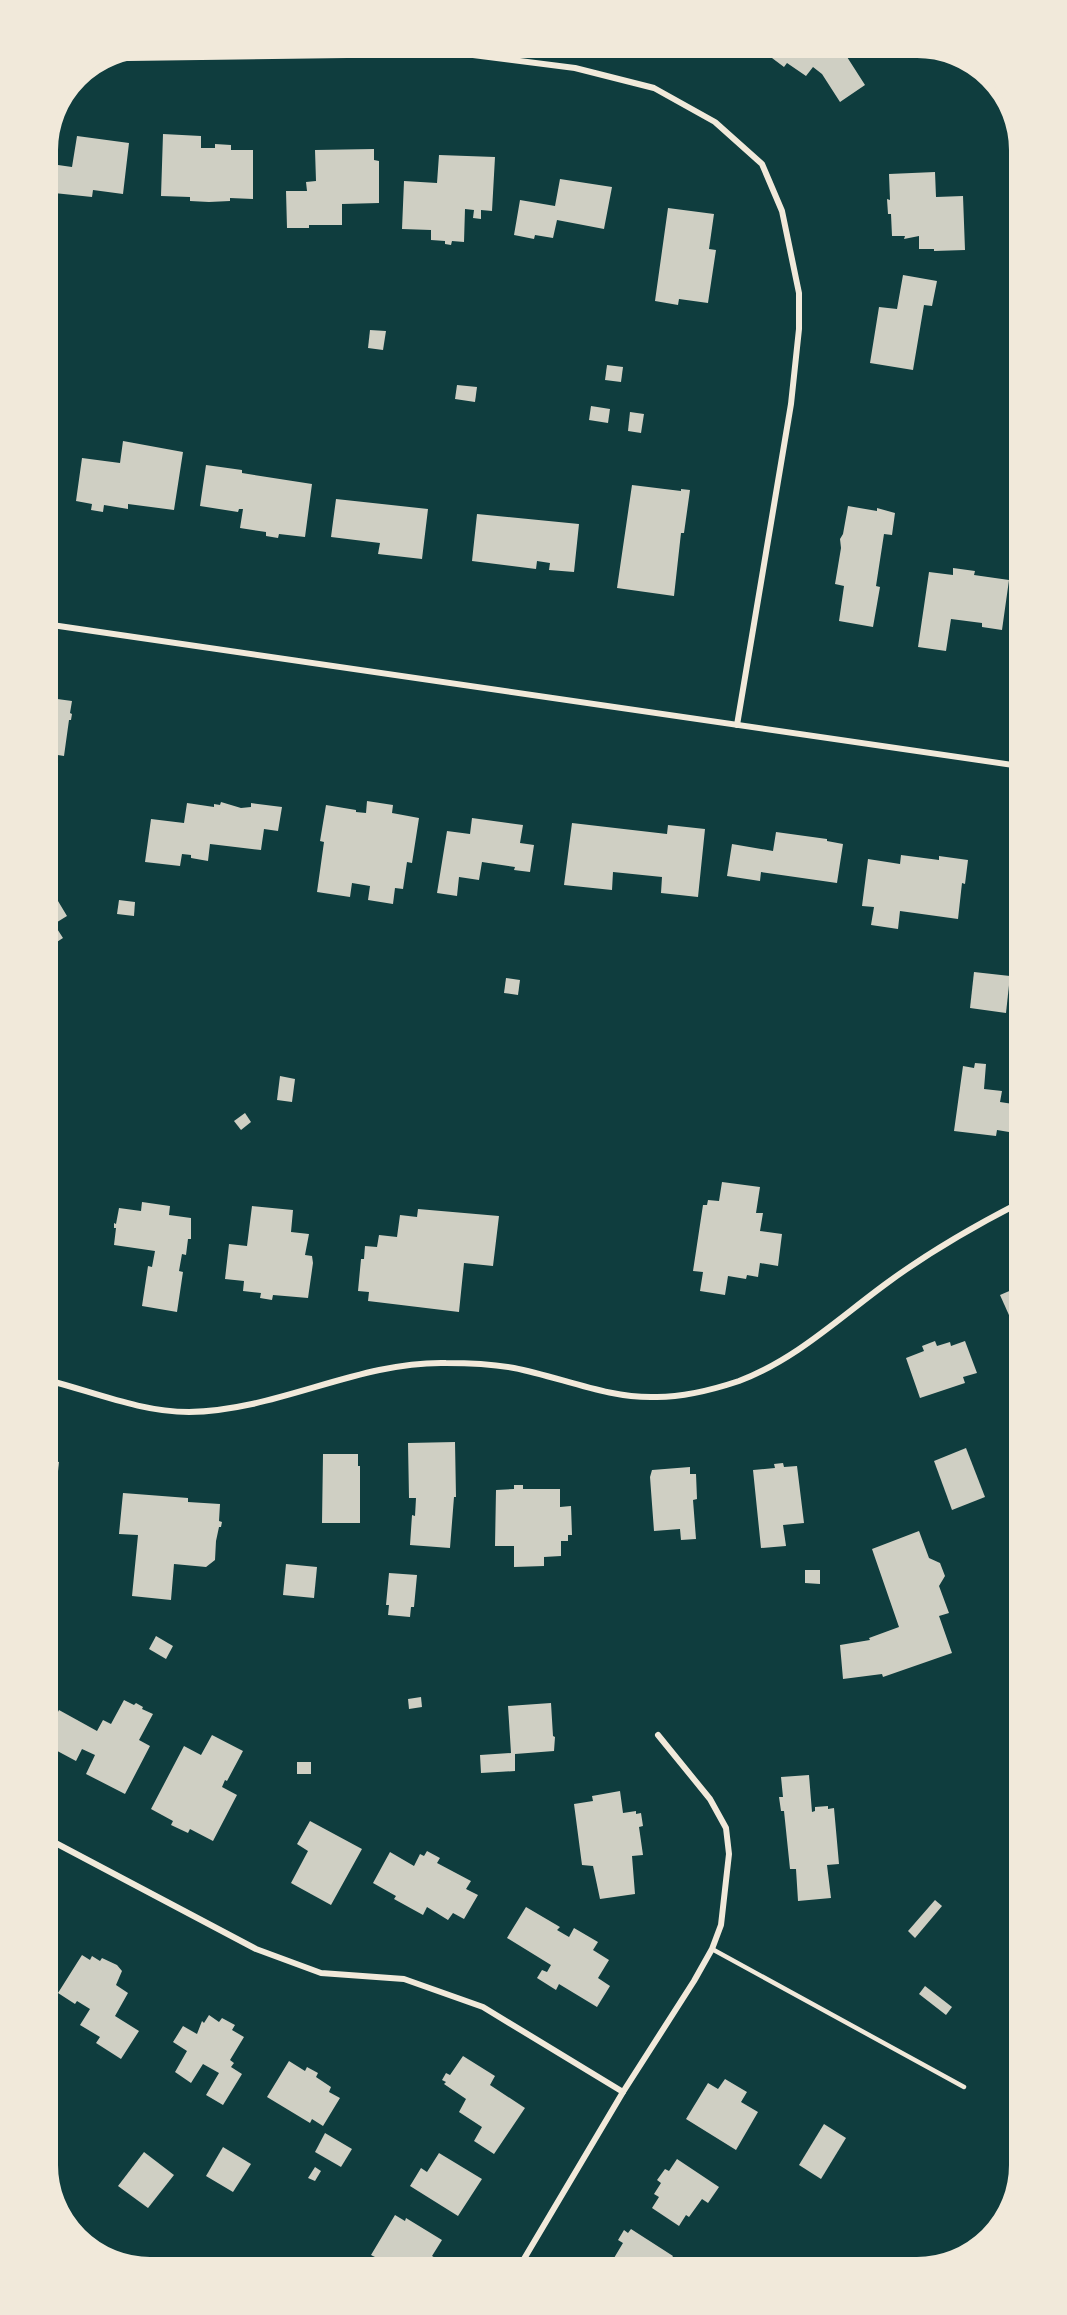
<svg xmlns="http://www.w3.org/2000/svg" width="1067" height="2315" font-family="Overpass,sans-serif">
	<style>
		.building { fill: #cfcfc3 }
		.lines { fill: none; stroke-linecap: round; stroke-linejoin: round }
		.service { stroke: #f1e9da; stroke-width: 4.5 }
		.minor { stroke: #f1e9da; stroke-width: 6 }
		.rim { fill: none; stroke: #f1e9da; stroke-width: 8 }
	</style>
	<rect width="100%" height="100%" fill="#0f3d3e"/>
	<g class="building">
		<path d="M767,44H841L840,46L865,85L840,102L822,74L813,67L806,76L787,63L784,67L772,58L777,51Z"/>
		<path d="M163,134L201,136V148H215V144L231,145V150H253V199L230,198V201L209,202L190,201V197L161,196Z"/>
		<path d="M77,136L129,143L123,194L93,190L92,197L54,193L52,207L44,206V167L58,170V165L72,167Z"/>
		<path d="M374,149V160L379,161V203L342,204V225H309V228H287L286,191H307L306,182L316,181L315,150Z"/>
		<path d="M439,155L495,157L492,211L481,210V219L473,218L474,210L465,209L464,242L452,241L451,245L445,244V241L431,240V230L402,229L404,181L437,183Z"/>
		<path d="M935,172L936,197L963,196L965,250L934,251V249H919V236L904,239L905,236H892L891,214H888L887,199L890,200L889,174Z"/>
		<path d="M560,179L612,187L604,229L557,220L553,238L535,235L534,239L514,235L520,200L555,206Z"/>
		<path d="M668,208L714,214L709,249L716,250L708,303L679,299L678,305L655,301Z"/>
		<path d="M903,275L937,281L932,306L924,305L913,370L870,363L879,307L897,309Z"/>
		<path d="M370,330L386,331L383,350L368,348Z"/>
		<path d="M607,365L623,367L621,382L605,380Z"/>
		<path d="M457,385L477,387L475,402L455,399Z"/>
		<path d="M591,406L610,409L608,423L589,420Z"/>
		<path d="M630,412L644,414L641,433L628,431Z"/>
		<path d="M123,441L183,452L174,510L128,504V509L104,505L103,512L91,510L92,504L76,501L82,458L120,463Z"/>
		<path d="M206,465L242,470V473L312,484L305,537L279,534L278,538L266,536V532L240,528L243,509H239L238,512L200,506Z"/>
		<path d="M632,485L681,491V489L690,490L684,533H681L674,596L617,588Z"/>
		<path d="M336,499L428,509L422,559L378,554L380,543L331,537Z"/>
		<path d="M848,506L877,511V508L895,513L892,535L884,534L876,586L880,587L873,627L839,621L844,586L835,584L841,548L840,539L843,534Z"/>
		<path d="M477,514L579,524L574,572L549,570L550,563L537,561L536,569L472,561Z"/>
		<path d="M953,568L975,571L974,575L1009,580L1002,630L982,627V623L951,619L946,651L918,647L929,572L953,575Z"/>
		<path d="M45,691H51L50,698L72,701L70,713L72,714L71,720H69L64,756L45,753Z"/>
		<path d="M367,801L393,805L392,813L419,818L412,863L407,862L403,889L395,888L393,904L368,900L370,886L352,883L350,897L317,892L324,842L320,841L326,805L356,810V812L366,813Z"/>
		<path d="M221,802L241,808L251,807V803L282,807L278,831L264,829L261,850L210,844L208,861L191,858V855L182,854L180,866L145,862L151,819L184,823L187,803L214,807V804L220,805Z"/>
		<path d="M472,818L523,825L520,843L534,845L530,872L514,870L515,867L482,862L479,880L459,877L457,896L437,893L447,831L470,834Z"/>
		<path d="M572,823L667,834L668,825L705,829L698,897L661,893L662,877L613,872L612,890L564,885Z"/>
		<path d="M776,832L827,839V841L843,844L837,883L761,872L760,881L727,876L732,844L773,851Z"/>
		<path d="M901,855L939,860V856L968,860L965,884L962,883L958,919L900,911L898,929L871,925L874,907L862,906L868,859L900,864Z"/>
		<path d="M46,881L67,916L54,924L63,938L46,949Z"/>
		<path d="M119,900L135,902L134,916L117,914Z"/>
		<path d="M974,972L1010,976L1006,1013L970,1008Z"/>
		<path d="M506,978L520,980L518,995L504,993Z"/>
		<path d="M975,1063L986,1064L984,1089L1002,1091L1000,1102L1013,1104L1009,1132L997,1130L996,1136L954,1131L963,1066L974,1068Z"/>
		<path d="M280,1076L295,1079L292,1102L277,1100Z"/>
		<path d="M46,1088L51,1089L48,1116H46Z"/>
		<path d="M245,1113L251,1122L241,1130L234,1121Z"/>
		<path d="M722,1182L760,1187L756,1213H763L760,1231L782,1234L778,1266L760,1263L758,1277L747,1275L746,1279L728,1276L725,1295L700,1291L703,1272L693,1271L703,1205H707L708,1200L719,1201Z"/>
		<path d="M47,1188L55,1189L48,1232L47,1231Z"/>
		<path d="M142,1202L170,1206L169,1215L191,1218V1239H188L186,1255L182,1254L179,1271L183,1272L177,1312L142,1306L148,1266L152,1267L155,1251L114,1245L116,1228H114V1223L116,1224L119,1208L141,1211Z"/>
		<path d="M252,1206L293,1210L291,1232L309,1234L305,1255L312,1256L313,1263L308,1298L273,1295L272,1300L260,1298L261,1293L243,1291L244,1281L225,1279L229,1244L247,1246Z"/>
		<path d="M418,1209L499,1216L493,1266L464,1263L459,1312L368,1301L369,1292L358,1291L361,1259H364L365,1246L377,1247L379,1235L397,1237L400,1215L417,1217Z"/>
		<path d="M1021,1286V1342L1000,1295Z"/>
		<path d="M935,1341L937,1346L950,1342L951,1346L965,1341L977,1373L963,1377L965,1383L920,1398L906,1358L924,1351L922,1346Z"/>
		<path d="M455,1442L456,1497H454L450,1548L410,1545L412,1515L415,1516L416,1498H409L408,1443Z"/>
		<path d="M966,1448L985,1497L952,1510L934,1461Z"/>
		<path d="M323,1454H358V1466H360V1523H322Z"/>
		<path d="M47,1460L59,1462L52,1525L47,1524Z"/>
		<path d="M783,1463L784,1467L797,1466L804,1523L783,1525L786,1546L761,1548L753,1470L775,1468L774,1464Z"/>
		<path d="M690,1467V1474H696L697,1499L693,1500L696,1539L681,1540L680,1529L654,1531L650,1477L652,1470Z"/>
		<path d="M514,1485H523V1489H560V1507L571,1506L572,1535H568V1541H561V1556L544,1557V1566L514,1567V1546H495L496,1490L514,1489Z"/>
		<path d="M123,1493L188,1498V1502L220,1504L219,1521L222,1522L221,1527H219L216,1541L215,1560L206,1567L174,1564L171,1600L132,1596L138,1535L119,1534Z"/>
		<path d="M919,1531L929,1558L940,1563L945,1576L939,1586L949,1613L939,1616L952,1653L883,1677L882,1674L843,1679L840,1645L870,1640L869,1638L899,1627L872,1549Z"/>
		<path d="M286,1564L317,1567L314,1598L283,1595Z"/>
		<path d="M805,1570H820V1584L805,1583Z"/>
		<path d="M389,1573L417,1575L414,1607H411L410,1617L388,1615L389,1605H386Z"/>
		<path d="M156,1636L173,1646L166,1659L149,1649Z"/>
		<path d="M421,1697L422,1707L409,1709L408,1699Z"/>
		<path d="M124,1700L134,1705L136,1703L143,1707L142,1709L153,1714L139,1740L150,1746L125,1794L86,1774L95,1755L82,1749L76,1761L48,1746V1731L59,1710L97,1731L103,1720L111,1724Z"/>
		<path d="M551,1703L553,1736L555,1737L554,1751L515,1754V1771L481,1773L480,1755L511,1753L508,1706Z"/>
		<path d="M212,1735L243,1751L227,1781L225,1780L222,1787L237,1795L213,1841L190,1829L188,1833L171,1825L173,1821L151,1809L184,1746L201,1755Z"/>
		<rect x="297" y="1762" width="14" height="12"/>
		<path d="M809,1775L812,1812L815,1811V1807L828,1806V1809L834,1808L839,1864L827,1865L831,1898L798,1901L796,1869H790L784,1811H781L779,1797H783L781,1777Z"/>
		<path d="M620,1791L623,1813L636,1811V1814L641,1813L643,1826L639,1827L643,1855L632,1856L635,1894L600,1899L593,1866L582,1865L574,1804L593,1801L592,1796Z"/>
		<path d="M310,1821L362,1849L331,1905L291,1883L308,1851L297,1844Z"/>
		<path d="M427,1851L440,1858L437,1863L471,1881L466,1889L478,1895L464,1919L453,1913L448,1920L427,1907L423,1915L394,1899L396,1896L373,1883L390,1852L414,1866L420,1854L424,1856Z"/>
		<path d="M935,1900L942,1906L915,1938L908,1931Z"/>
		<path d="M526,1907L560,1927L557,1930L569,1937L574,1928L598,1942L593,1950L609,1960L598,1978L610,1986L597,2007L559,1984L556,1990L537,1978L542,1970L547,1972L551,1965L507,1938Z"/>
		<path d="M82,1955L90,1960L92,1956L100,1961L102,1958L117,1965L122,1971L116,1985L128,1993L115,2016L139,2031L121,2059L96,2043L100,2037L80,2025L90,2009L77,2001L75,2004L58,1993Z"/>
		<path d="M925,1986L952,2007L946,2015L919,1994Z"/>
		<path d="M209,2015L219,2022L222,2018L235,2025L232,2030L244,2037L230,2060L234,2063L231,2067L242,2074L223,2105L206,2095L219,2073L203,2064L191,2083L175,2072L187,2051L173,2042L183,2026L197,2034L202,2021L204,2023Z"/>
		<path d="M463,2056L495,2076L490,2085L525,2108L494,2154L474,2141L482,2127L459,2112L466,2099L444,2084L446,2082L442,2080L446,2073L450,2075Z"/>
		<path d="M289,2061L305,2071L307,2067L318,2073L316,2077L331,2087L329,2092L340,2098L323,2126L312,2119L310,2123L267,2097Z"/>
		<path d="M725,2079L747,2092L741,2102L758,2112L736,2150L686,2119L708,2083L718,2089Z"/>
		<path d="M824,2124L846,2138L821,2179L799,2165Z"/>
		<path d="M325,2133L352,2149L341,2167L315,2152Z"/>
		<path d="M223,2147L251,2164L233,2192L206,2176Z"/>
		<path d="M144,2152L174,2175L148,2208L118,2186Z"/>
		<path d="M439,2153L482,2179L458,2216L410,2186L421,2168L427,2172Z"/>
		<path d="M677,2159L719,2187L708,2203L702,2199L689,2217L686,2215L679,2226L652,2208L659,2197L654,2194L661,2183L657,2180L665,2169L669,2171Z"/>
		<path d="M315,2167L321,2171L315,2181L308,2178Z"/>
		<path d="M395,2215L405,2221L406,2218L442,2240L432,2256L437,2259L432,2269L425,2267L424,2269L370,2270L377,2258L371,2255Z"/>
		<path d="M631,2229L673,2256L666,2268H608L623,2243L618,2240L624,2230L628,2233Z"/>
	</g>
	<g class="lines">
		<path class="service" d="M712,1949L964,2087"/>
		<g class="minor">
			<path d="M105,55L128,58L347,55H473L575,68L654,88L715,122L762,164L782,211L799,293V329L791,404L737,725"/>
			<path d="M347,55L348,44"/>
			<path d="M45,624L1020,766"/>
			<path d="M47,1380C94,1392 141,1412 189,1412C277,1411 358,1361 446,1363C468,1363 492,1364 514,1368C561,1377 608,1399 657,1397C685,1397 712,1390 739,1381C795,1360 839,1318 887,1283C929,1252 974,1226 1021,1202"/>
			<path d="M48,1839L256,1949L321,1973L404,1979L483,2007L623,2092"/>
			<path d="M518,2269L623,2092L694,1981L712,1949L721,1925L729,1854L726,1828L710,1799L658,1735"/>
		</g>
	</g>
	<path d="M0 0H1067V2315H0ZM150 54H917A96 96 0 0 1 1013 150V2165A96 96 0 0 1 917 2261H150A96 96 0 0 1 54 2165V150A96 96 0 0 1 150 54Z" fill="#f1e9da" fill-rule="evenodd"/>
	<path class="rim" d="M150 54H917A96 96 0 0 1 1013 150V2165A96 96 0 0 1 917 2261H150A96 96 0 0 1 54 2165V150A96 96 0 0 1 150 54Z"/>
</svg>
